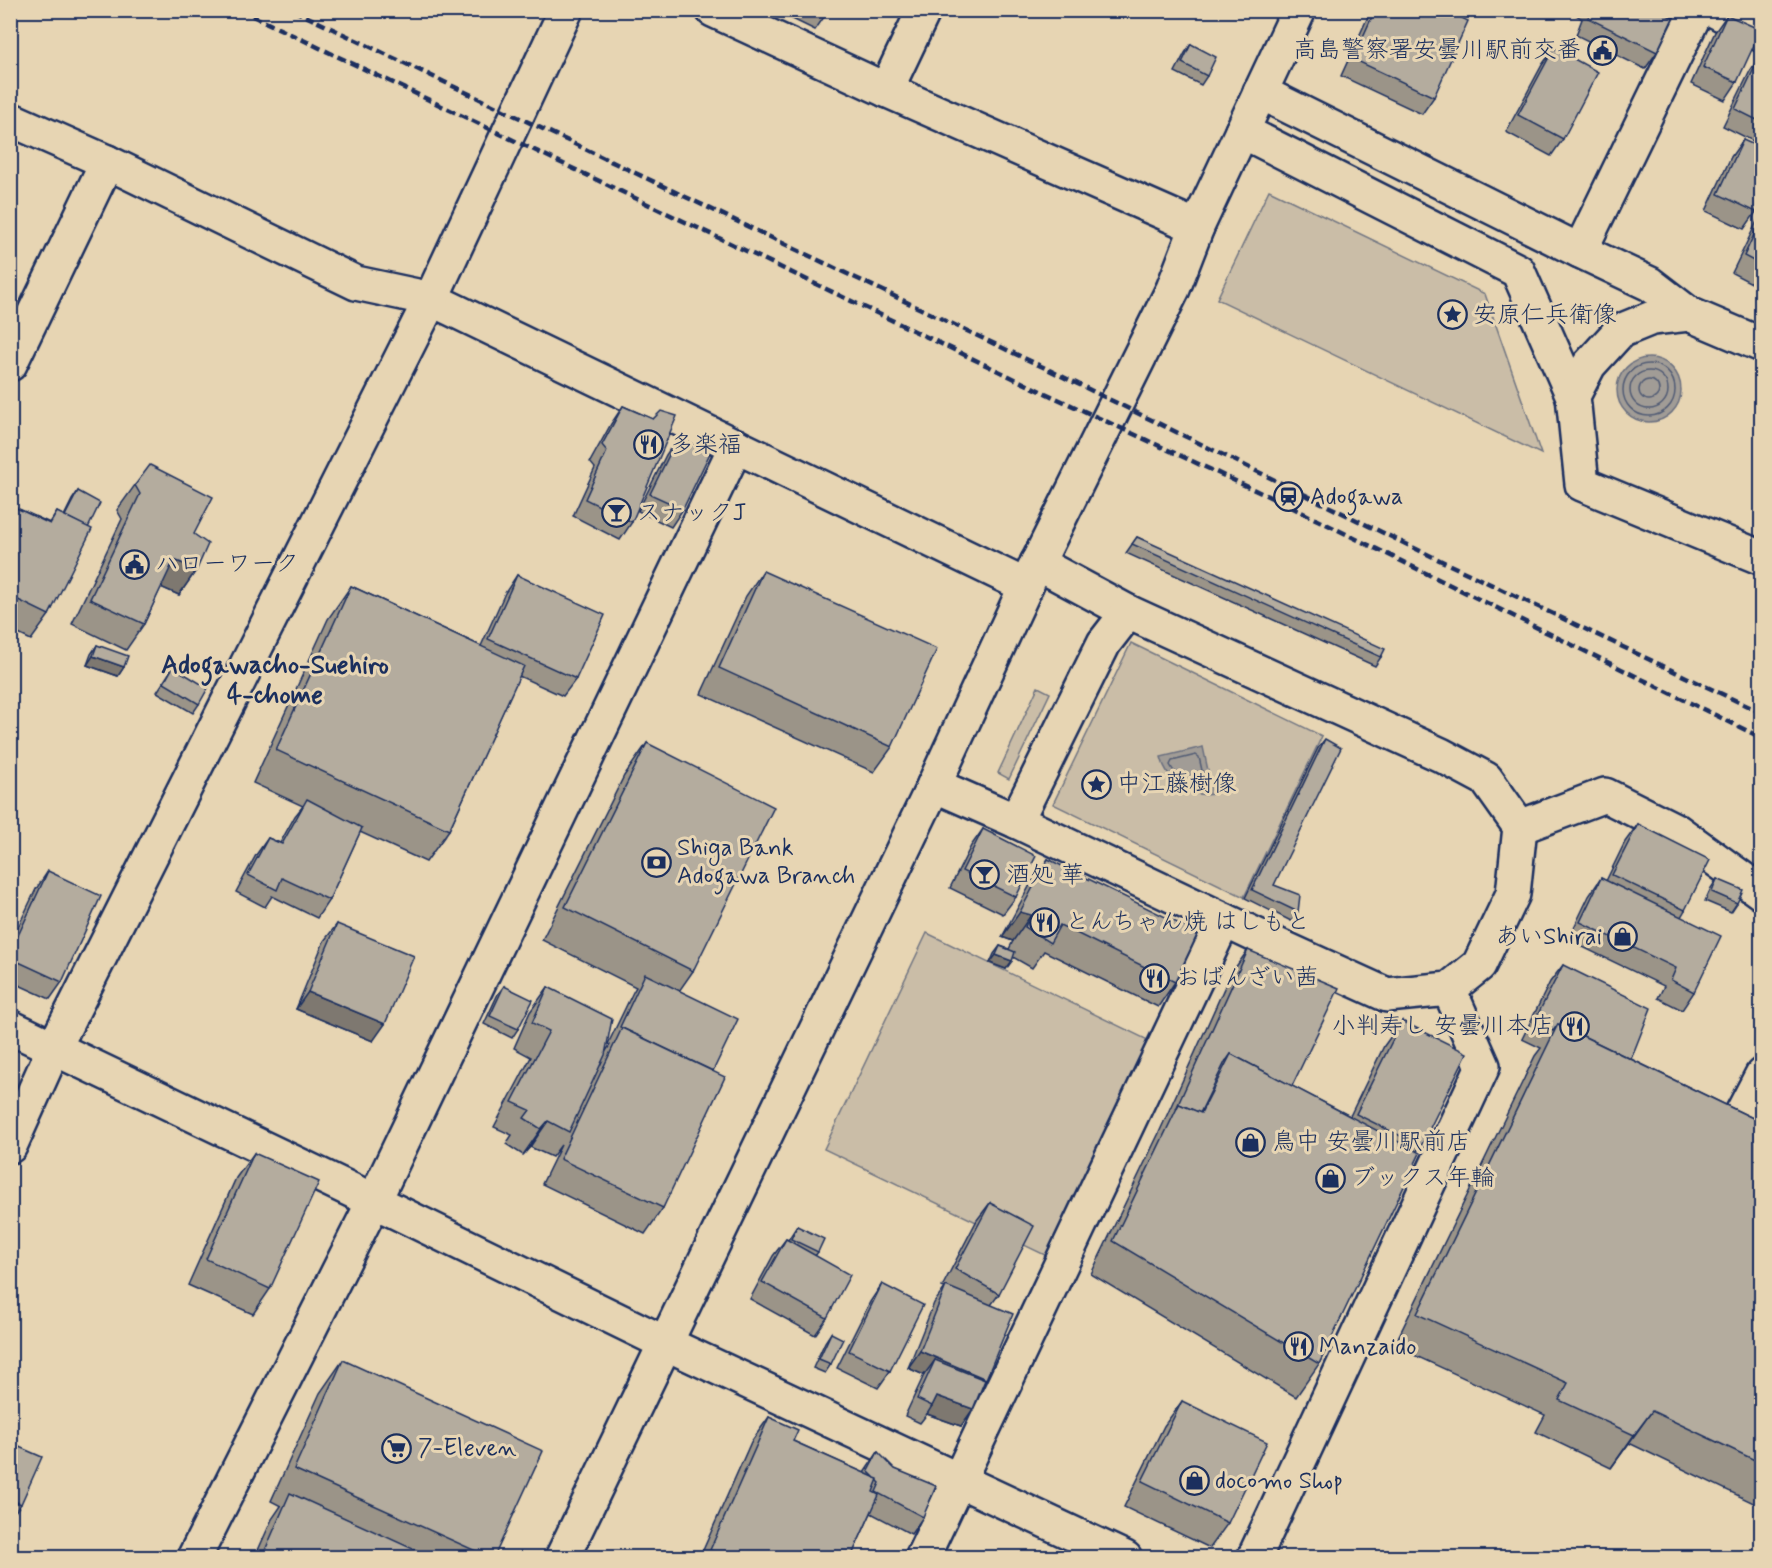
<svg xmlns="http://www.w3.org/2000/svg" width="1772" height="1568" font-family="Mynerve,'Klee One',sans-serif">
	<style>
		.green { fill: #cabda7; stroke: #727682; stroke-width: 1.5 }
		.water { fill: #a19c96; stroke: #6b7080; stroke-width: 1.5 }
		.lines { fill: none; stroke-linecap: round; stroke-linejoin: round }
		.shore { stroke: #515b74; stroke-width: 1.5 }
		.street-casing { stroke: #1b2f5e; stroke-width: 38 }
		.secondary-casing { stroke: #1b2f5e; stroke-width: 38 }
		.street { stroke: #e7d5b3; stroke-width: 33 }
		.secondary { stroke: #e7d5b3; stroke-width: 33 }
		.rail { stroke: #1b2f5e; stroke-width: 4.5; stroke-dasharray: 9 4.5; stroke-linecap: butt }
		.wall { fill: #9b9488; stroke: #1b2f5e; stroke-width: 1.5 }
		.shaded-wall { fill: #7e786f; stroke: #1b2f5e; stroke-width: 1.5 }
		.building { fill: #b4ac9e; stroke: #1b2f5e; stroke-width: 1.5 }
		.labels { text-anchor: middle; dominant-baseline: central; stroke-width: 6; stroke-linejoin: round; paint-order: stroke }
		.poi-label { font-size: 24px; fill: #1b2f5e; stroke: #e7d5b3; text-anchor: start }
		.neighbourhood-label { font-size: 26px; font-weight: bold; fill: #1b2f5e; stroke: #e7d5b3 }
	</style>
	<rect width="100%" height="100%" fill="#e7d5b3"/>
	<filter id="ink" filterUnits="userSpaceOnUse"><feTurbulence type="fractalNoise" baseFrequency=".0167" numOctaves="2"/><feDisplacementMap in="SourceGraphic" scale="12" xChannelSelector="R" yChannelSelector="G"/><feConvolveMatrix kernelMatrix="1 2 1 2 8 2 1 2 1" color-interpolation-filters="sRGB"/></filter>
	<g filter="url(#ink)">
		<g class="green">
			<path d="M1269,190L1485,294L1541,454L1217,299Z"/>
			<path d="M1131,643L1322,736L1244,897L1053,804Z"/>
			<path d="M1038,687L1050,693L1009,779L998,773Z"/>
			<path d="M927,933L1150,1041L1047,1256L824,1149Z"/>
		</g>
		<g class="water">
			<circle cx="1649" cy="390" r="32"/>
			<path d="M1203,747L1213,794C1189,798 1167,781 1161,757Z"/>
		</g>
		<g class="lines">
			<g class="shore">
				<circle cx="1649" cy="390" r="26"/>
				<circle cx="1649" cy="390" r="19"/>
				<circle cx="1649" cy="390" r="10"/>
				<path d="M1196,755L1199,757L1205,784L1203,788C1187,786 1177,778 1170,765L1172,761Z"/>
			</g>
			<defs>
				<g id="street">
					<path d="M713,10L886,90L1197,227"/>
					<path d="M1714,10L1762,35"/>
					<path d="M886,90L924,10"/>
					<path d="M1260,92L1580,251L1650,284L1689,314L1762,345"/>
					<path d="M10,119L107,162L356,283L431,299L1026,586"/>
					<path d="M1242,131L1518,271L1573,396"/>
					<path d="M1580,251L1697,10"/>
					<path d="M1689,314L1652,318L1620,331L1589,365L1573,396L1582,484L1762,558"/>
					<path d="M10,364L107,162"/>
					<path d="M934,785L1016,821L1268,941L1387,995L1449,989L1479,965L1513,894L1520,827L1486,779L1441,755L1128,612L1037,563"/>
					<path d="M1016,821L1104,643L1128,612"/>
					<path d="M1520,827L1605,795L1677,831L1762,893"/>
					<path d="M1762,1075L1738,1121L1762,1132"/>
					<path d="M10,1146L54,1048L431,299L566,10"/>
					<path d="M194,1558L374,1201L736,446"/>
					<path d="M922,1558L1224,920"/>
					<path d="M1254,1558L1483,1066L1449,989"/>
				</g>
				<g id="secondary">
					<path d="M10,1027L374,1201L665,1343L1125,1558"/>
					<path d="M562,1558L934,785L1026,586L1173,289L1197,227L1299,10"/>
				</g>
			</defs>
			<use href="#street" class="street-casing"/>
			<use href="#secondary" class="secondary-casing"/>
			<use href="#street" class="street"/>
			<use href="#secondary" class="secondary"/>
			<g class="rail">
				<path d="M240,10L1032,387L1285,504L1762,738"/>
				<path d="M293,10L1045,368L1410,546L1762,713"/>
			</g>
		</g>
		<g class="wall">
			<path d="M774,10H829L815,30Z"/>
			<path d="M1371,10H1446L1434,97L1422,114L1341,76Z"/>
			<path d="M1483,10H1504L1499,18Z"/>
			<path d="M1569,10H1658L1657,52L1645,69L1576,35L1582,19Z"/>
			<path d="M1727,15L1737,82L1725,100L1691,84L1715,32Z"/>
			<path d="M1191,44L1207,76L1201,85L1175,72L1185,53Z"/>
			<path d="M1554,48L1563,139L1551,156L1506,132L1542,65Z"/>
			<path d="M1761,54V145L1723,126L1750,71Z"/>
			<path d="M1743,140L1756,212L1744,229L1706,211L1731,157Z"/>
			<path d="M1761,213V288L1732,273Z"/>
			<path d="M623,406L653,419L632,522L620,540L573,516L595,468L590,462L611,424Z"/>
			<path d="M678,437L683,509L671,527L638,511L666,455Z"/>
			<path d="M135,485L194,534L197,569L179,595L161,587L144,624L126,650L72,624L122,519L117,510Z"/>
			<path d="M78,491L88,528L49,615L31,640L10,630V505L50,523L57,512L64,516L72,500Z"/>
			<path d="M1137,537L1381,657L1375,666L1126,553Z"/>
			<path d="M763,571L892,747L874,772L701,694L746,596Z"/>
			<path d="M517,575L576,679L563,696L519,676L449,830L426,862L360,832L329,900L317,918L272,896L265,907L236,892L256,855L268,838L280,843L295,816L303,806L253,783L328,619L351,586L481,646L505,593Z"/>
			<path d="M97,645L124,667L118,676L87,665L91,654Z"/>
			<path d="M173,667L199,704L193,713L157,692Z"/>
			<path d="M1325,739L1274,885L1298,912L1291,921L1245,898L1318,748Z"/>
			<path d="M647,743L693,971L679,991L713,1071L663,1208L645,1234L542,1184L561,1145L552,1157L530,1147L523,1155L506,1144L512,1135L494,1127L531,1057L514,1048L530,1012L548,987L606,1051L610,1045L608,1044L633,992L636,987L542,940L624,776Z"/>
			<path d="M1638,824L1685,910L1681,917L1694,992L1682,1010L1658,998L1664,986L1568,940L1589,896L1601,878L1606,881L1625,842Z"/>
			<path d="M983,829L1016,897L1003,914L950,888L971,846Z"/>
			<path d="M1048,859L1175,982L1158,1007L1044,951L1032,968L1013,957L1006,969L990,963L994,954L1000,946L1009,949L1013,941L1002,937L1030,885Z"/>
			<path d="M48,871L62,982L50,999L10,981V944L36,889Z"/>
			<path d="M1717,879L1737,903L1731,912L1705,901L1711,888Z"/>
			<path d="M337,924L373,1041L296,1009L324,941Z"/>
			<path d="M1248,950L1292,1086L1350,1116L1384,1046L1402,1021L1421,1146L1417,1151L1319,1364L1296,1397L1091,1274L1158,1135L1230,975Z"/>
			<path d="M1563,965L1631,1059L1761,1122V1516L1756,1514L1760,1506L1629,1443L1611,1468L1536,1432L1545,1415L1394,1346L1535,1056L1541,1048L1522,1039L1550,982Z"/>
			<path d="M504,986L518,1029L512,1038L484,1024L498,994Z"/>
			<path d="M254,1153L270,1289L253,1314L188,1285L236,1178Z"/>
			<path d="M990,1203L999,1294L991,1305L983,1383L973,1409L961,1426L927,1414L920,1423L905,1416L924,1375L908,1368L934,1303L945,1288L942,1287L977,1220Z"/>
			<path d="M797,1226L818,1252L815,1256L827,1318L815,1335L750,1299L773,1256L786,1239L788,1240Z"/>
			<path d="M882,1284L890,1371L878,1388L837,1368L870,1302Z"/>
			<path d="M831,1333V1364L825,1373L813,1368L825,1342Z"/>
			<path d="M343,1360L494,1557H255L272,1519L281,1506L271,1501L320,1393Z"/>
			<path d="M1182,1401L1228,1523L1210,1548L1124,1507L1164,1426Z"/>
			<path d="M769,1417L793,1441L864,1473L878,1452L923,1517L911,1534L871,1513L851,1557H700L751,1442Z"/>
			<path d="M10,1443L21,1504L10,1518Z"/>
		</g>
		<g class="shaded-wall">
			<path d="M174,560L197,569L179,595L156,585Z"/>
			<path d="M93,656L124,667L118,676L87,665Z"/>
			<path d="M1020,912L1031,915L1013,941L1002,937Z"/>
			<path d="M996,955L1012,961L1006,969L990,963Z"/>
			<path d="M308,992L385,1024L373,1041L296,1009Z"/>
			<path d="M548,1121L530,1147L523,1155L541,1129Z"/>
			<path d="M920,1351L986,1379L974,1396L935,1360L924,1375L908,1368Z"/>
			<path d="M937,1396L973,1409L961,1426L927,1414L932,1406Z"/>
			<path d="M1652,1411L1629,1443L1611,1468L1634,1435Z"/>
		</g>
		<g class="building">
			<path d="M1375,10H1446L1468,21L1434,97L1353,59Z"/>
			<path d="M1591,10H1658L1673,18L1657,52L1588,18Z"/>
			<path d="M1727,15L1761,30L1737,82L1703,67Z"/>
			<path d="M1191,44L1216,57L1207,76L1182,63Z"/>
			<path d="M1554,48L1598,72L1563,139L1518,115Z"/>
			<path d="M1761,54V122L1735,109Z"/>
			<path d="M1743,140L1761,148V200L1756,212L1718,194Z"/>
			<path d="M1761,220V265L1744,256Z"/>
			<path d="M623,406L653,419L661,411L677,416L632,522L585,499L607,451L602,445Z"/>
			<path d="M678,437L710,453L683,509L650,494Z"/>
			<path d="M150,465L213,497L194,534L208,544L197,569L174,560L144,624L90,599L140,494L135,485Z"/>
			<path d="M78,491L100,503L88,528L65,516Z"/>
			<path d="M10,505L50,524L57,512L92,529L49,615L10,596Z"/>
			<path d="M1137,537L1385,649L1381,657L1132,544Z"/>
			<path d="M763,571L937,649L892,747L719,668Z"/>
			<path d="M517,575L605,615L576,679L488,639Z"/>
			<path d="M351,586L524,666L449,830L276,750Z"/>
			<path d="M97,645L128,656L124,667L93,656Z"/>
			<path d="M173,667L208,688L199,704L164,683Z"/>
			<path d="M1325,739L1341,748L1274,885L1300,895L1298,912L1252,890Z"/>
			<path d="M647,743L774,807L693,971L565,907Z"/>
			<path d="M307,799L362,828L329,900L282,878L277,890L248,875L268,838L282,844Z"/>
			<path d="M1638,824L1710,860L1685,910L1612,875Z"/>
			<path d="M983,829L1036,856L1016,897L962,871Z"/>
			<path d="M1048,859L1198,933L1175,982L1060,925L1050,943L1025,927L1031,915L1020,912Z"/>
			<path d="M48,871L101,896L62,982L10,958V953Z"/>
			<path d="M1601,878L1721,936L1694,992L1671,980L1676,968L1580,922Z"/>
			<path d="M1717,879L1743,890L1737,903L1712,892Z"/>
			<path d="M337,924L414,956L385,1024L308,992Z"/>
			<path d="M1000,946L1015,952L1012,961L996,955Z"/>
			<path d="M1248,950L1339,988L1292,1086L1231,1054L1226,1061V1060L1200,1113L1179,1104L1176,1109Z"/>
			<path d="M1563,965L1651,1008L1631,1059L1558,1024L1553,1031L1534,1022Z"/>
			<path d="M645,974L738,1019L713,1071L620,1027Z"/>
			<path d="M504,986L533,1000L518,1029L490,1016Z"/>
			<path d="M548,987L612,1019L605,1055L569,1132L548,1121L541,1129L524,1118L530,1110L512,1102L549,1031L532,1023Z"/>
			<path d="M1402,1021L1467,1053L1421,1146L1356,1114Z"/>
			<path d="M1558,1024L1761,1122V1463L1652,1411L1634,1435L1559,1400L1568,1383L1417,1314Z"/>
			<path d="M622,1028L725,1077L663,1208L560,1159Z"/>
			<path d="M1231,1054L1420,1153L1319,1364L1113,1241L1179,1104L1201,1113Z"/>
			<path d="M254,1153L319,1182L270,1289L206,1259Z"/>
			<path d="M990,1203L1034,1226L999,1294L955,1269Z"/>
			<path d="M797,1226L824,1239L818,1252L791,1239Z"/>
			<path d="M786,1239L850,1275L827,1318L762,1282Z"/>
			<path d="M882,1284L923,1305L890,1371L849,1351Z"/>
			<path d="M946,1286L1013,1314L986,1379L920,1351Z"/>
			<path d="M831,1333L843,1339L831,1364L819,1359Z"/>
			<path d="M343,1360L543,1451L494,1557H489L294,1469Z"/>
			<path d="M935,1360L985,1380L973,1409L937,1396L932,1406L917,1399Z"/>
			<path d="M1182,1401L1267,1442L1228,1523L1142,1481Z"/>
			<path d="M769,1417L798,1430L793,1441L878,1479L873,1492L879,1495L851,1557H727L710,1550Z"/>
			<path d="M10,1443L42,1457L21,1504L10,1499Z"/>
			<path d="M878,1452L895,1469L936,1486L923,1517L876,1492L880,1483L878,1481V1479L875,1478L868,1471Z"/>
			<path d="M290,1493L424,1554L422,1557H268L263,1555Z"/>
		</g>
	</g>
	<defs>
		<symbol id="civic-ring" viewBox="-11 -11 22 22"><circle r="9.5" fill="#e7d5b3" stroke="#1b2f5e" stroke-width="1.5"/><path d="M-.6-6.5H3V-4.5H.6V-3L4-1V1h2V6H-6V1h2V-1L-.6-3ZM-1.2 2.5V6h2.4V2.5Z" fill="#1b2f5e"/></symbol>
		<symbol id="sight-ring" viewBox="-11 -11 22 22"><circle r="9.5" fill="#e7d5b3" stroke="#1b2f5e" stroke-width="1.5"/><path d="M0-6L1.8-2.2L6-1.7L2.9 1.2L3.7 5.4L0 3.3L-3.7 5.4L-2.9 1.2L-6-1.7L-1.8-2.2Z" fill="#1b2f5e"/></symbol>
		<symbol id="restaurant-ring" viewBox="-11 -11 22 22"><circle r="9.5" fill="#e7d5b3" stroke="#1b2f5e" stroke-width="1.5"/><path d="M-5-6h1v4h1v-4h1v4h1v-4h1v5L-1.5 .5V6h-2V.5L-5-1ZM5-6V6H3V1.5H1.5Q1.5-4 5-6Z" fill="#1b2f5e"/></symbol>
		<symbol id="station-ring" viewBox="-11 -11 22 22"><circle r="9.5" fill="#e7d5b3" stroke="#1b2f5e" stroke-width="1.5"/><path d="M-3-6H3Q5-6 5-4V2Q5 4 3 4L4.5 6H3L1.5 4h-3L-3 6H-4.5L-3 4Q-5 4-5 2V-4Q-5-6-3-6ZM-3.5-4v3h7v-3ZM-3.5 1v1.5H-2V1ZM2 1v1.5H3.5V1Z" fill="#1b2f5e"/></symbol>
		<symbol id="bar-ring" viewBox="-11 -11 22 22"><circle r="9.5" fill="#e7d5b3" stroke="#1b2f5e" stroke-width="1.5"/><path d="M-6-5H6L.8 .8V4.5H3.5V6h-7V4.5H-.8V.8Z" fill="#1b2f5e"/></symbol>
		<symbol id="bank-ring" viewBox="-11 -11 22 22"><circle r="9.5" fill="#e7d5b3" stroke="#1b2f5e" stroke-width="1.5"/><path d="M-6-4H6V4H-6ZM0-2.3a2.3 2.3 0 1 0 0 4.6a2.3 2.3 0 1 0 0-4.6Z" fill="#1b2f5e"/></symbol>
		<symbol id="shop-ring" viewBox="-11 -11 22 22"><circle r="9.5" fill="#e7d5b3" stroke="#1b2f5e" stroke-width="1.5"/><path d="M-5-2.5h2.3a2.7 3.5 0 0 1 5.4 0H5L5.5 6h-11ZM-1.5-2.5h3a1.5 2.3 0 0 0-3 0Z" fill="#1b2f5e"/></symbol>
		<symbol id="supermarket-ring" viewBox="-11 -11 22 22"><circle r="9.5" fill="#e7d5b3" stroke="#1b2f5e" stroke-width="1.5"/><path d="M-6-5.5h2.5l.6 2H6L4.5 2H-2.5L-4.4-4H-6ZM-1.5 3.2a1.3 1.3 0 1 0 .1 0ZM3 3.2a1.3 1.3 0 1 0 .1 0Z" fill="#1b2f5e"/></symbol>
	</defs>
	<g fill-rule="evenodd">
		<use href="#civic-ring" x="1586" y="34" width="33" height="33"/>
		<use href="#sight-ring" x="1436" y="298" width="33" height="33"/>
		<use href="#restaurant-ring" x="632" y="428" width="33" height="33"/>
		<use href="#station-ring" x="1272" y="480" width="33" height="33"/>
		<use href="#bar-ring" x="600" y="496" width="33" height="33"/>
		<use href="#civic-ring" x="118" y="548" width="33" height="33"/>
		<use href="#sight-ring" x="1080" y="768" width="33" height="33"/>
		<use href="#bank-ring" x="640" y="846" width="33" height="33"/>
		<use href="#bar-ring" x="968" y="858" width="33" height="33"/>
		<use href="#restaurant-ring" x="1028" y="906" width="33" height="33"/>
		<use href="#shop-ring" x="1606" y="920" width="33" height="33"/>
		<use href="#restaurant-ring" x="1138" y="962" width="33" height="33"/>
		<use href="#restaurant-ring" x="1558" y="1010" width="33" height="33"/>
		<use href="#shop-ring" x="1234" y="1126" width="33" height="33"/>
		<use href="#shop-ring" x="1314" y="1162" width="33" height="33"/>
		<use href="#restaurant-ring" x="1282" y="1330" width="33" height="33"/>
		<use href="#supermarket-ring" x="380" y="1432" width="33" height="33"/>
		<use href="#shop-ring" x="1178" y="1464" width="33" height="33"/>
	</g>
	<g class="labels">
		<g class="poi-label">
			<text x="1581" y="50" text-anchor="end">高島警察署安曇川駅前交番</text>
			<text x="1473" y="315">安原仁兵衛像</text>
			<text x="670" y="445">多楽福</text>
			<text x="1310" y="497">Adogawa</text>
			<text x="637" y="513">スナックJ</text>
			<text x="155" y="564">ハローワーク</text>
			<text x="1117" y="784">中江藤樹像</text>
			<text x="677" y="848">Shiga Bank<tspan x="677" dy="28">Adogawa Branch</tspan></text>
			<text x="1006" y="875">酒処 華</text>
			<text x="1065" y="922">とんちゃん焼 はしもと</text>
			<text x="1602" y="937" text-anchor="end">あいShirai</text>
			<text x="1176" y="978">おばんざい茜</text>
			<text x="1554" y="1026" text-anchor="end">小判寿し 安曇川本店</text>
			<text x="1272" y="1142">鳥中 安曇川駅前店</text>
			<text x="1351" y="1178">ブックス年輪</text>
			<text x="1319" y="1347">Manzaido</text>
			<text x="418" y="1448">7-Eleven</text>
			<text x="1215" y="1481">docomo Shop</text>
		</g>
		<g class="neighbourhood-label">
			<text x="275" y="666">Adogawacho-Suehiro<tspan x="275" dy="30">4-chome</tspan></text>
		</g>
	</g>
	<rect width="1772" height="1568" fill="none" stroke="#e7d5b3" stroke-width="36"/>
	<rect x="18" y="18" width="1736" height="1532" fill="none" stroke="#1b2f5e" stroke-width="2" filter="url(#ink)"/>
</svg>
